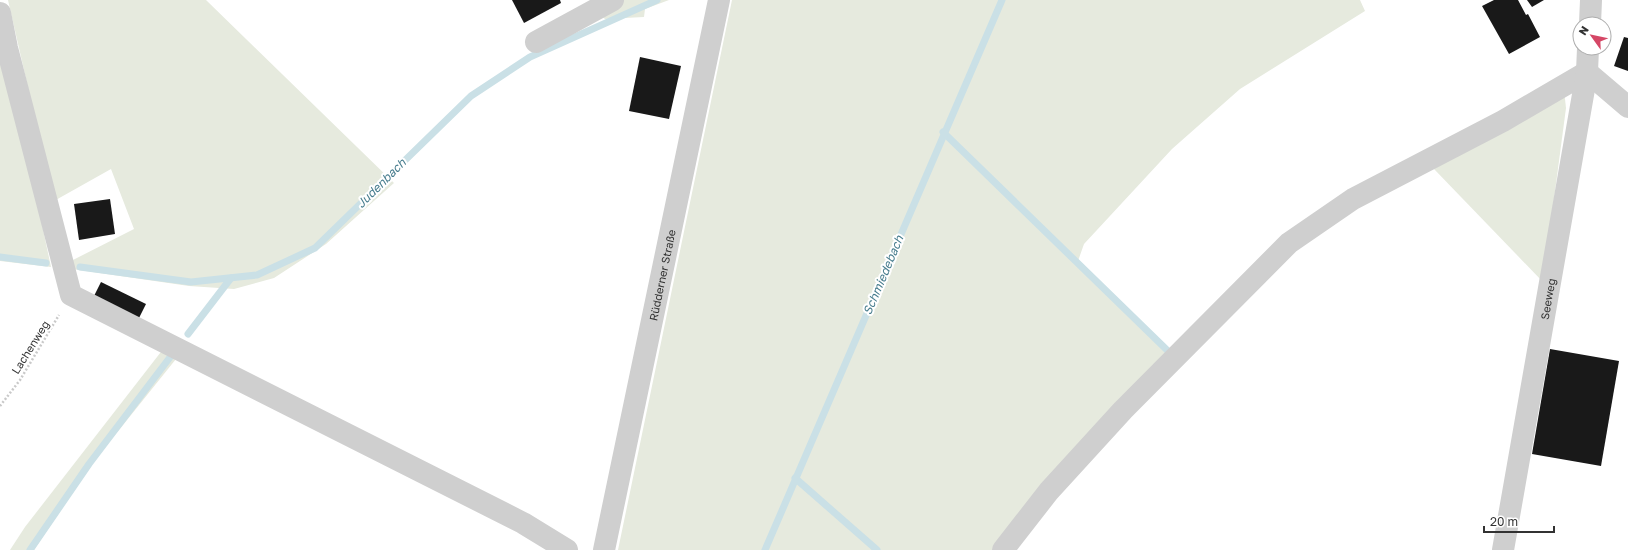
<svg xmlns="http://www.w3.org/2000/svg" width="1628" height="550" font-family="'Golos Text',sans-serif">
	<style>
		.green { fill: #e6eade }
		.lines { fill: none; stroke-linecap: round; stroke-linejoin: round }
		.stream { stroke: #cae0e6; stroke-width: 7 }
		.building { fill: #191919 }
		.path { stroke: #c9c9c9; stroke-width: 2.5; stroke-dasharray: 2 2; stroke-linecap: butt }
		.minor { stroke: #cfcfcf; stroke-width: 22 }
		.labels { text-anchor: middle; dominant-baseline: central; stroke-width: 4; stroke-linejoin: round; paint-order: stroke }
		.street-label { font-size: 11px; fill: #323232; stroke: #fff }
		.water-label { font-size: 12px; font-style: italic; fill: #467c8d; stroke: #fff }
	</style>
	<rect width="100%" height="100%" fill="#fff"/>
	<g class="green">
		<path d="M8,0H206L394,183L326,244L274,278L234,289L189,286L72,269L71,261L134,229L111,169L54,201Z"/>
		<path d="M623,0H669L645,9L644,17L605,19L598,13Z"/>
		<path d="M732,0H1360L1365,11L1240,89L1172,149L1084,244L1078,261L1172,353L1046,480L992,550H618Z"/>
		<path d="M0,40L10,74L51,267L0,261Z"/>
		<path d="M1564,90L1566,108L1543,282L1434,169Z"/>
		<path d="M164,348L180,354L90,466L34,550H10L25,527Z"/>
	</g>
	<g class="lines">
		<g class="stream">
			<path d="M943,132L1168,351"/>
			<path d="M0,257L46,263"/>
			<path d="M80,267L191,282L257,275L315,248L471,96L530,57L657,0"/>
			<path d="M188,334L231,278"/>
			<path d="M795,478L877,550"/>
			<path d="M30,550L89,464L174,352"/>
			<path d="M765,550L1002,0"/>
		</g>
	</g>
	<g class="building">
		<path d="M512,0H560L561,3L524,23Z"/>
		<path d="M1494,0H1518L1526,15L1528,14L1540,37L1509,54L1482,6Z"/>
		<path d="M1527,0H1544L1532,7Z"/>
		<path d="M1624,37L1628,38V71L1614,66Z"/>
		<path d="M640,57L681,66L669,119L629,111Z"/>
		<path d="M110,199L115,234L79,240L74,204Z"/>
		<path d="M101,282L146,304L138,320L93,298Z"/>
		<path d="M1550,349L1619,361L1601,466L1532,454Z"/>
	</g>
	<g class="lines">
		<path class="path" d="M0,406L20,380L59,315"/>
		<g class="minor">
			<path d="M0,13L7,48L71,295L523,523L567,550"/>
			<path d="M1590,24L1591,0"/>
			<path d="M536,42L613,0"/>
			<path d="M1587,72L1628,107"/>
			<path id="s1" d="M604,550L719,0"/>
			<path d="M1003,550L1049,491L1123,410L1289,243L1353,199L1503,121L1587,72"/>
			<path id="s2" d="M1503,550L1587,72L1588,48"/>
		</g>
	</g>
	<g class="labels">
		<g class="street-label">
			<text stroke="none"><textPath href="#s1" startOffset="281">Rüdderner Straße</textPath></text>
			<text stroke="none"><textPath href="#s2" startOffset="255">Seeweg</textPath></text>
			<text transform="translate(30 347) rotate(-58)">Lachenweg</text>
		</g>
		<g class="water-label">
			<text transform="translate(381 183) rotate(-45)">Judenbach</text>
			<text transform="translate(883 275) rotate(-67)">Schmiedebach</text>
		</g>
	</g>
	<g transform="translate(1592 36) rotate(303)"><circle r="19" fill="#ffffff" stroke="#adadad"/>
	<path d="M0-3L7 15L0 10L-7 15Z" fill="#d54766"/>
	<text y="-6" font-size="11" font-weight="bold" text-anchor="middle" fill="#323232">N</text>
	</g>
	<path d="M1484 526v6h70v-6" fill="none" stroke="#323232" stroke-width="2"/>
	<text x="1490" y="526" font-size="12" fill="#323232" stroke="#ffffff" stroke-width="3" paint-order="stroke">20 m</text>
</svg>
